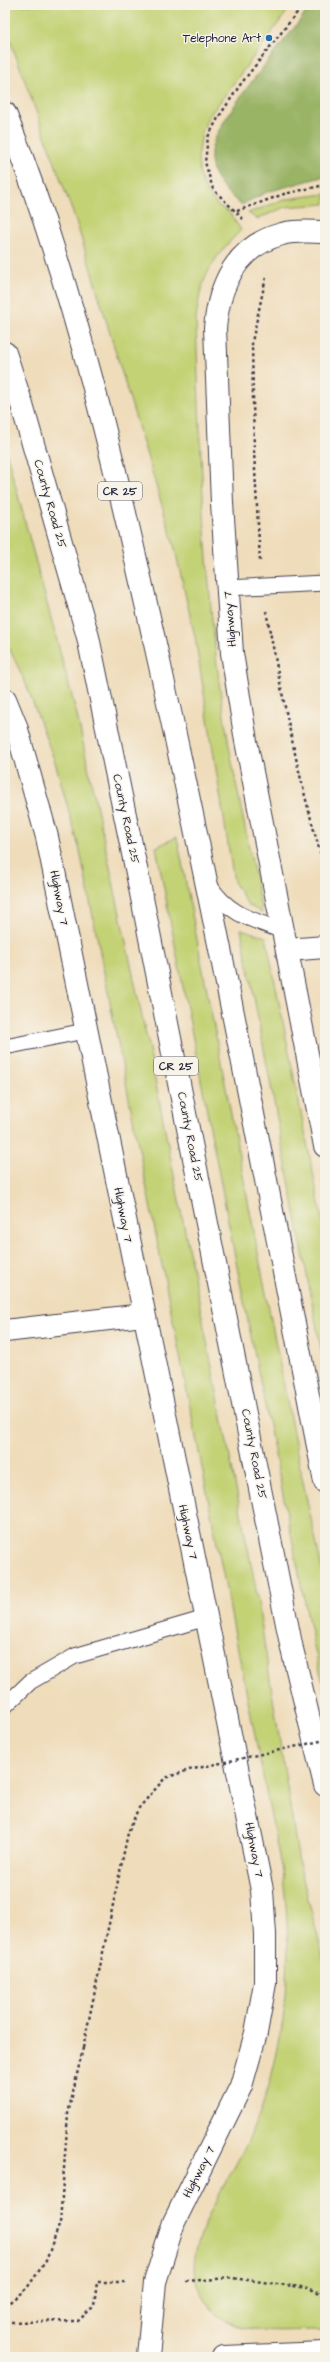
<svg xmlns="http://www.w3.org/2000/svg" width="330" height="2362" font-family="'Architects Daughter',sans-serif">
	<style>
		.green { fill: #c3d274; stroke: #727a58 }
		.forest { fill: #9ab466; stroke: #5e6b50 }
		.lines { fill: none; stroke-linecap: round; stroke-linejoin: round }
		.lane-casing { stroke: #413e4e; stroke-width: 17 }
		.street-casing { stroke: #413e4e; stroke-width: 24 }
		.secondary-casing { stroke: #413e4e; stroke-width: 24 }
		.primary-casing { stroke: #413e4e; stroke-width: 24 }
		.path { stroke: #413e4e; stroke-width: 2.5; stroke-dasharray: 3 3; stroke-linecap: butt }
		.lane { stroke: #fff; stroke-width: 15 }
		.street { stroke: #fff; stroke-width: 22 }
		.secondary { stroke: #fff; stroke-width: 22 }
		.primary { stroke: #fff; stroke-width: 22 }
		.path-bridge { stroke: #413e4e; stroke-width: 2.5; stroke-dasharray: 3 3; stroke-linecap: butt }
		.poi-dot { fill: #1f6fb2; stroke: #f7f3e8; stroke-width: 1.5 }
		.labels { text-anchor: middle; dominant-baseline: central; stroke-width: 3; stroke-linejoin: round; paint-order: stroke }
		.shield { fill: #f7f3e8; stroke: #62616f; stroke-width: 1 }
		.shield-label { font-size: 11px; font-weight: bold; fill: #22223b }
		.poi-label { font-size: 12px; fill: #22223b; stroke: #f7f3e8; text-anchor: end }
		.street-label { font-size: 12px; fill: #22223b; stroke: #f7f3e8 }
	</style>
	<rect width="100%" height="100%" fill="#f7f3e8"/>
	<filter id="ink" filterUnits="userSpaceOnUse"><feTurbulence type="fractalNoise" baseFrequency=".025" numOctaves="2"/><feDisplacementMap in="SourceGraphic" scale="8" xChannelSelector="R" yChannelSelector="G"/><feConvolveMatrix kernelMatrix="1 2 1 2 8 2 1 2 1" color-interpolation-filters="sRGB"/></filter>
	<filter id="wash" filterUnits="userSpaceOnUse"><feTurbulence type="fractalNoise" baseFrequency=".012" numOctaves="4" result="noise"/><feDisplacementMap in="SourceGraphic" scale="16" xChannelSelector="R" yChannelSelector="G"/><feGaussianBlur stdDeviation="0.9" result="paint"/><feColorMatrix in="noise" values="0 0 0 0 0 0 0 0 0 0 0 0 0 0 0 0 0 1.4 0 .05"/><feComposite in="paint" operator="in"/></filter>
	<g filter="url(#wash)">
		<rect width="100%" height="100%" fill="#efdcba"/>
		<g class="green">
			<path d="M5,5H292L207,119L202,133L198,158L200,176L205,189L217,205L229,212L241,230C211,260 200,278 196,321C200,433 203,545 216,656C225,742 246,828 262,913L248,905L234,882L195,637L174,545L77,224L5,26Z"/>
			<path d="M325,194V204L285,207L257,219L248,213L287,199Z"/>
			<path d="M5,447L77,715L148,1044L255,1584L299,1863L325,1965V2330C287,2329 228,2340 205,2301C199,2292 194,2278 194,2267C195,2226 236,2170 252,2132C264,2105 272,2077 278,2048C290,1991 290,1934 283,1877L80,851L55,762L26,684L5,639Z"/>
			<path d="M177,837L300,1468L325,1583V1693L311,1633L238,1272L156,847Z"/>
			<path d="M241,929L266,937L325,1233V1370Z"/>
		</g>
		<path class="forest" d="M311,5H325V176L267,192L241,205C224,190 210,178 211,154C211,123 291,36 311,5Z"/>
	</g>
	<g filter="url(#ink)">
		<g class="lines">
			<defs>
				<g id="lane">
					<path d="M227,588L325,583"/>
					<path d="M209,884C227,914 252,920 284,931"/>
					<path d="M5,1047L85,1031"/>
					<path d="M5,1706L30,1682L75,1656L206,1618"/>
				</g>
				<g id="street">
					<path d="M325,232C311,232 296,230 282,234C236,246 219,285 215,328L222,503L232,653L246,741L325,1146"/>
					<path d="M5,699L16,726L47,837L262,1890L265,1934V1983L256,2033L241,2086L174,2222L155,2282L148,2357"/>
					<path d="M287,950L325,947"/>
					<path d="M5,1331L143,1315"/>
				</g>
				<path id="secondary" d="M223,2357L325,2353"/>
				<g id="primary">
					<path d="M5,113C75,288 117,474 158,657C219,931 271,1207 325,1482"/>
					<path d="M5,353L22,405L88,637L136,868L292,1649L325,1785"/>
				</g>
			</defs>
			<use href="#lane" class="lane-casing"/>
			<use href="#street" class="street-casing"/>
			<use href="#secondary" class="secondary-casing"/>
			<use href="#primary" class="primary-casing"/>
			<g class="path">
				<path d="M237,211L284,194L325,185"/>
				<path d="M243,219L213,189L205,162L208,137L218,118L240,85L303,5"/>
				<path d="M260,561L254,452L252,342L266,277"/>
				<path d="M266,611C283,698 299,784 325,868"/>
				<path d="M186,2281L232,2278L308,2288L325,2295"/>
				<path d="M5,2306L27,2288L46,2261L60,2223L68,2114L83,2048"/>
				<path d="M5,2322L78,2321L94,2306L97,2282H125"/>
			</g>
			<use href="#lane" class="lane"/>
			<use href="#street" class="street"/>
			<use href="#secondary" class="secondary"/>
			<use href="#primary" class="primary"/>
			<path class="path-bridge" d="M83,2048L128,1833L138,1809L165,1778L189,1770L325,1740"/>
		</g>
	</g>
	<circle class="poi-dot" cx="269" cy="38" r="4"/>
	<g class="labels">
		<g class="shield">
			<rect x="98" y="482" width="44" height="18" rx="3"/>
			<rect x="154" y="1057" width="44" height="18" rx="3"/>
		</g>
		<g class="shield-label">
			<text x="120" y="491">CR 25</text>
			<text x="176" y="1066">CR 25</text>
		</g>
		<g class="poi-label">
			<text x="261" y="38">Telephone Art</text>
		</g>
		<g class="street-label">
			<text transform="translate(50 504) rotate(74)">County Road 25</text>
			<text transform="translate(230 619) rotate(-95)">Highway 7</text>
			<text transform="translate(126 819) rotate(78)">County Road 25</text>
			<text transform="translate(59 898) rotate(79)">Highway 7</text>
			<text transform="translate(190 1137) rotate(79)">County Road 25</text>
			<text transform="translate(123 1215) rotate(79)">Highway 7</text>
			<text transform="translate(254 1454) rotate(79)">County Road 25</text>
			<text transform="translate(188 1532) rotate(78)">Highway 7</text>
			<text transform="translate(254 1850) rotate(79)">Highway 7</text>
			<text transform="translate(199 2172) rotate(-63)">Highway 7</text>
		</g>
	</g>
	<rect width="330" height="2362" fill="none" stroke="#f7f3e8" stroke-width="20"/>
</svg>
